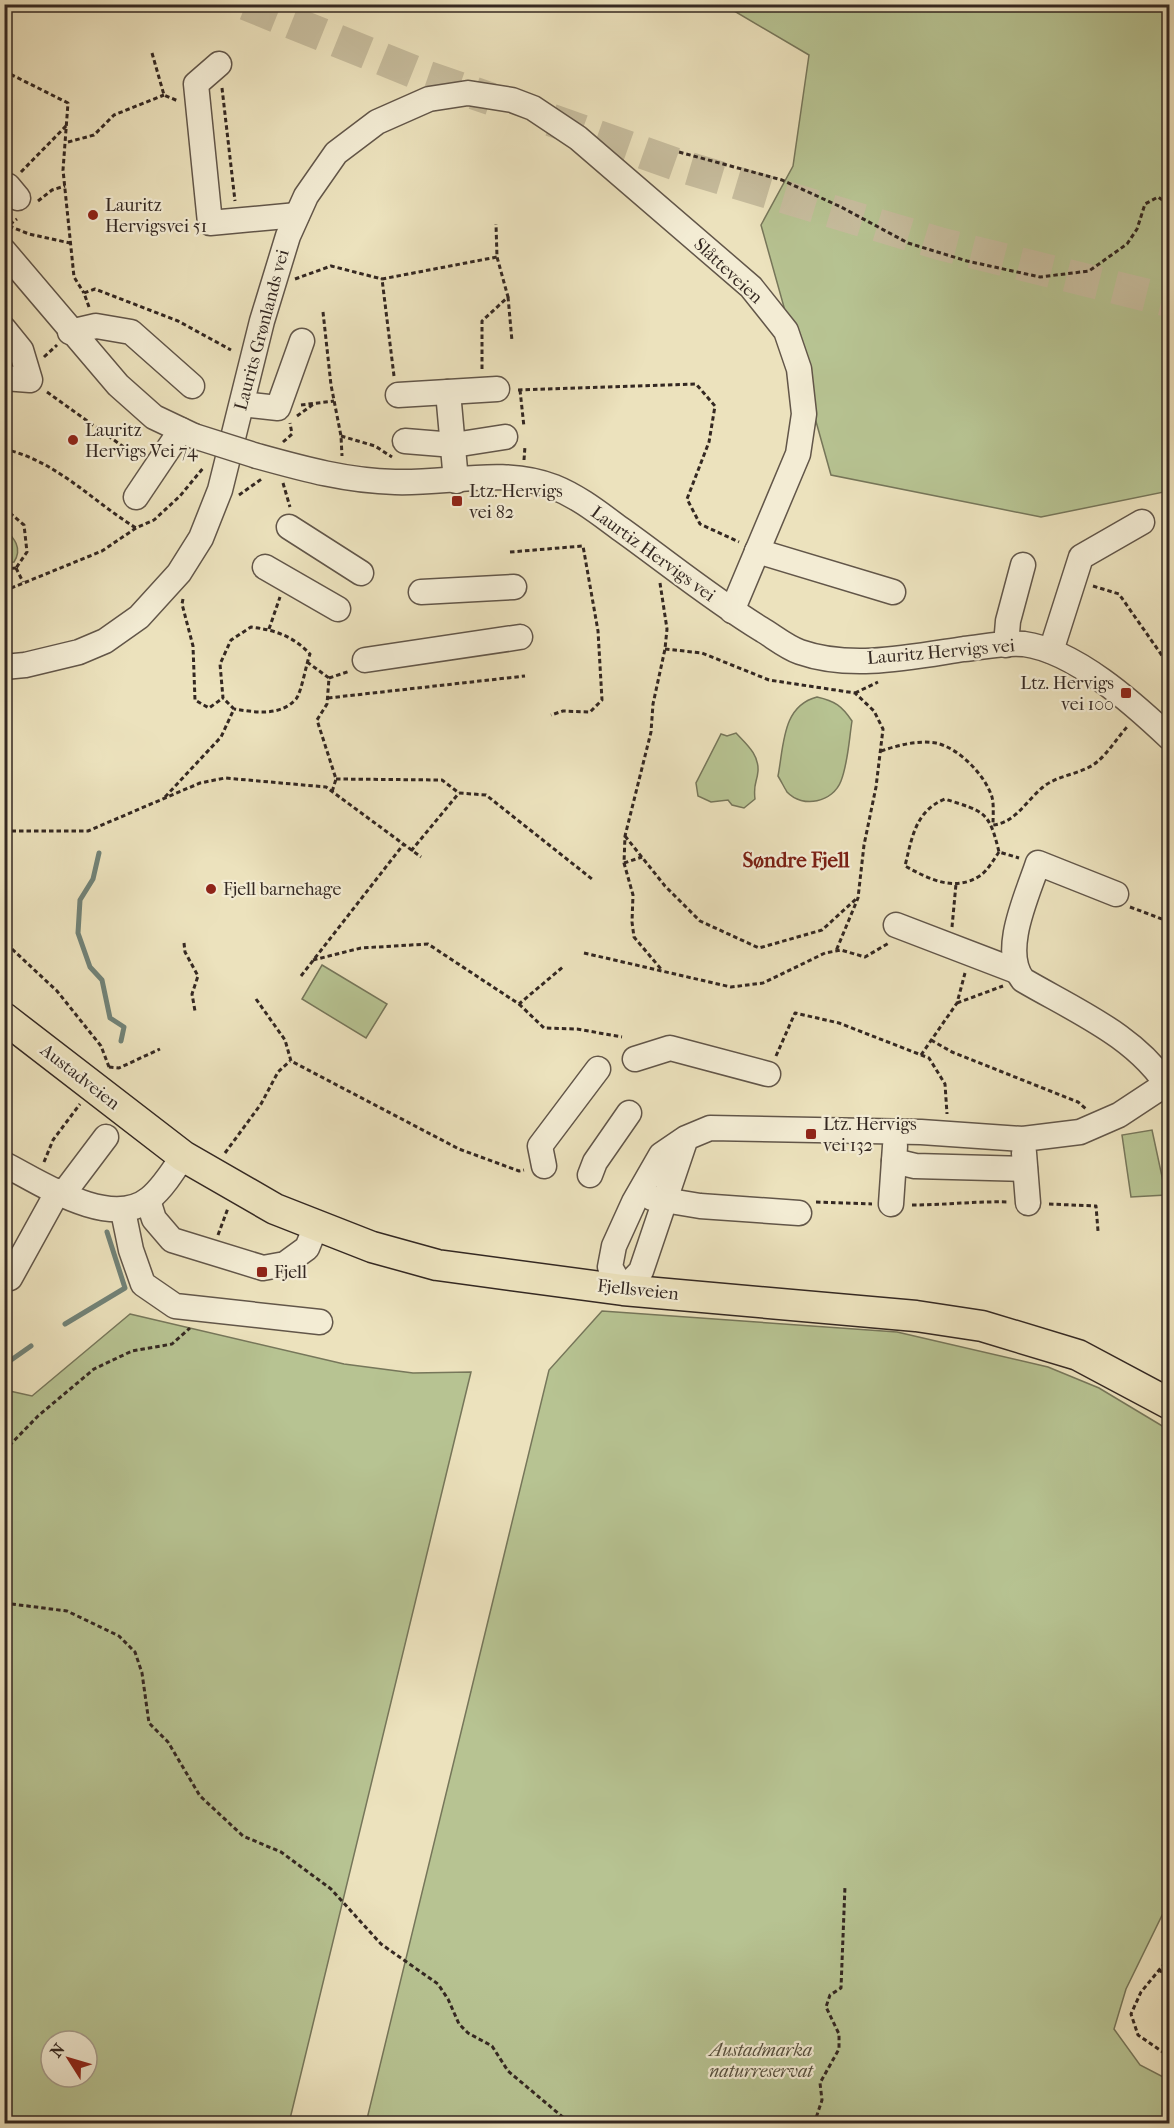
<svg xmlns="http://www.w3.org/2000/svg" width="1174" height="2128" font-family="'IM FELL French Canon',serif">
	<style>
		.green { fill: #b7c392; stroke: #76765a; stroke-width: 1.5; fill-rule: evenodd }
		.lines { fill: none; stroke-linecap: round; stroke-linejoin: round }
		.stream { stroke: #718277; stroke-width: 5 }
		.highway-tunnel { stroke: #c7bd9e; stroke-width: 33; stroke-dasharray: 33 16; stroke-linecap: butt }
		.minor-casing { stroke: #625649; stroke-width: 27 }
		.major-casing { stroke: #342822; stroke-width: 33 }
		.path { stroke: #342822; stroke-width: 3; stroke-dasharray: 4.5 3; stroke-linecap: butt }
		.minor { stroke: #f3ecd4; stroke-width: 24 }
		.major { stroke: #ece2bd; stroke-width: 30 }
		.minor-bridge-casing { stroke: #625649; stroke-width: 27; stroke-linecap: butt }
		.minor-bridge { stroke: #f3ecd4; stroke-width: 24 }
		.poi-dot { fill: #8f2418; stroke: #f3ecd4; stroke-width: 2 }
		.labels { text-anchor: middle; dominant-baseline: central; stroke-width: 4.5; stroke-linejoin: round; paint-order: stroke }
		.poi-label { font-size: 18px; fill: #342822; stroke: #f3ecd4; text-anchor: start }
		.street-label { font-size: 18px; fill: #342822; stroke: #f3ecd4 }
		.park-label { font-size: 18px; font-style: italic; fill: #554f3e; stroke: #f3ecd4 }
		.quarter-label { font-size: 21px; font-weight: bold; fill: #7a1f14; stroke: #f3ecd4 }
	</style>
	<rect width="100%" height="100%" fill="#ece2bd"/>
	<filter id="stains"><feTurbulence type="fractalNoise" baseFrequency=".00333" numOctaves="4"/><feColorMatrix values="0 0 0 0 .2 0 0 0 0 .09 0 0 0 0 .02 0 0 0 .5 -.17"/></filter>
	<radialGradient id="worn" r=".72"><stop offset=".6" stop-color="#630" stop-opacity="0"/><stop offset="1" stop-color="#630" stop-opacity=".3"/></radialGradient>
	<g class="green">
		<path d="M724,5H1169V491L1041,517L831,475L761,225L793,166L809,55Z"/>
		<path d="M4,528C14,538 23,548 14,562L5,563Z"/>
		<path d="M817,697C835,701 842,706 852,721C849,740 848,763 841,781C833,802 803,809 787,792C784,787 781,781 778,776C784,745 782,706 817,697Z"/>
		<path d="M736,733C746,744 759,754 758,771C757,783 753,783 755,799L744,808L732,805L728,800L711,802L698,796L696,783L721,734L727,736Z"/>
		<path d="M322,965L387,1004L366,1038L302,999Z"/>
		<path d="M1152,1130L1166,1195L1131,1197L1122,1135Z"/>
		<path d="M602,1311L897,1332L1048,1367L1099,1388L1169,1430V1901L1126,1989L1114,2029L1140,2065L1169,2080V2123H366L549,1370Z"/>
		<path d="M130,1314L344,1364L413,1373L471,1372L289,2123H5V1390L32,1396ZM51,2041H87V2077H51Z"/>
	</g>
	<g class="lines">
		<g class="stream">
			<path d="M99,853L93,879L80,900L78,933L90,967L102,980L110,1018L124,1027L121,1041"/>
			<path d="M65,1324L125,1288L107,1232"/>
			<path d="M4,1365L31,1346"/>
		</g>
		<g class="highway-tunnel">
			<path d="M246,4L427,77L491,99"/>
			<path d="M551,120L681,166L941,244L1170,301"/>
		</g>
		<defs>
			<g id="minor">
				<path d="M219,64L196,84L210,223L297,215"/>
				<path d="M8,186L18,198"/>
				<path d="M4,251L118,385L154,417L194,436"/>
				<path d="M4,329L21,350L30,380L4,378"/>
				<path d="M70,332L96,326L131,332L192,386"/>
				<path d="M448,392L456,481"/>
				<path d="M398,395L497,389"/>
				<path d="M242,404L278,408L302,341"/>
				<path d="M405,441L454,445L505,437"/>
				<path d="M257,456C304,469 347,481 395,482C447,484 504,467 554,487C579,497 600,514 622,530C668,563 712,599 761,629C773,636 786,647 800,652C851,670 911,657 964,649C983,647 1004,642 1024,644C1075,651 1133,703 1170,738"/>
				<path d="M136,497L181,430"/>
				<path d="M289,527L361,573"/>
				<path d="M757,551L893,592"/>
				<path d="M265,567L338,609"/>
				<path d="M421,592L514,587"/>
				<path d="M1006,645L1008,621L1023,565"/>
				<path d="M1051,651L1081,557L1142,522"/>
				<path d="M365,660L520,637"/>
				<path d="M4,667L25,665L79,652L105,641L139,617L179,573L201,538L220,490L262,321L288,236L306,196L336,153L377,122L429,99L468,93L512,100L533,108L578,138L751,287L786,331L799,369L804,414L798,454L732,611"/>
				<path d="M1116,894L1038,863C1028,894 1000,951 1023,980C1074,1010 1139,1037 1170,1090"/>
				<path d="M896,925L1016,971"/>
				<path d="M635,1059L670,1048L768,1074"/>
				<path d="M686,1138L641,1271L623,1290L610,1267L614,1246L634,1202L661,1155L686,1138L710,1128L921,1132L1023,1139L1080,1132L1119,1115L1166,1084L1170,1078"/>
				<path d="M1024,1153L1028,1203"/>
				<path d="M894,1161L915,1166L1025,1169"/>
				<path d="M4,1164C41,1183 110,1230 149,1199C162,1189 174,1170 183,1156"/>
				<path d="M544,1166L540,1146L598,1069"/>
				<path d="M590,1175L595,1162L629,1113"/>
				<path d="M63,1194L106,1137"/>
				<path d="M652,1198L700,1206L799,1213"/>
				<path d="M148,1200L154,1219L172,1240L263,1268L285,1264L307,1248L316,1226"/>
				<path d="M891,1204L895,1146"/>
				<path d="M123,1211L131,1250L143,1284L175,1306L320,1322"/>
				<path d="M10,1278L58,1191"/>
			</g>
			<path id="major" d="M4,1018L183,1156L275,1209L372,1247L437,1265L623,1290L916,1316L982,1326L1078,1355L1170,1404"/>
		</defs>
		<use href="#minor" class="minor-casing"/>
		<use href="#major" class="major-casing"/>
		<g class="path">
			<path d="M152,53L164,95L178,101"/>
			<path d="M4,71L68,103L63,170L74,277L84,293"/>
			<path d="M222,88L235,201"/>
			<path d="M68,142L94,135L114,115L164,95"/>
			<path d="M679,152L782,180L841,207L908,243L967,261L1040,277L1089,271L1127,244L1137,229L1145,204L1158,197L1170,205"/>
			<path d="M21,172L67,125"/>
			<path d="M38,201L52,190L65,186"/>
			<path d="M9,226L29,234L70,243"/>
			<path d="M4,229L17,219"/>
			<path d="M295,279L331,266L382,279"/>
			<path d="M508,297L512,341"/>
			<path d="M89,307L84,293L95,289L178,321L231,350"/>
			<path d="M323,312L331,385L341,436L342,456"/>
			<path d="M44,357L57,345"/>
			<path d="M482,369V321L508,297L497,257"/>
			<path d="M394,376L382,279L497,257L496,224"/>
			<path d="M518,390L696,384L715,406L709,442L687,499L700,524L739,542"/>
			<path d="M520,390L524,427"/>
			<path d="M47,392L139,458"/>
			<path d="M301,405L334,401"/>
			<path d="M297,416L315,403"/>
			<path d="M341,436L375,446L392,457"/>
			<path d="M283,442L292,434L290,423"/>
			<path d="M4,449C57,461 92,501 136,528"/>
			<path d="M524,460L525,446"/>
			<path d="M283,483L290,507"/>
			<path d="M239,495L263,478"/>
			<path d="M4,508L24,525L27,552L16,568"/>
			<path d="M510,552L583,546L598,631L602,700L590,712L563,711L551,715"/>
			<path d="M16,568L23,582"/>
			<path d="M4,569L16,568"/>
			<path d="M660,583L667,629L665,649L653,704L651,732L625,836L624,863L633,895L632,922L634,937L661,969"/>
			<path d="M1093,586L1119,594L1170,667"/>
			<path d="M4,591L102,551L136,528L154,520L180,496L204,467"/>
			<path d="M183,599L182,604L193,646L195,700L209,708L223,698"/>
			<path d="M269,629L280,597"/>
			<path d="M665,649L702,653L769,680L855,693L874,711L883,729L876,787L864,845L858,898L836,951"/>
			<path d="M307,662L329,678L327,704L317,720L336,779L332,792"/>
			<path d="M329,678L350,671"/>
			<path d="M855,693L878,682"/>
			<path d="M328,698L525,676"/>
			<path d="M881,751C899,745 918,740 936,743C959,748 985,775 992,797C994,805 993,816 993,825C1015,823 1026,801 1043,787C1059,774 1081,775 1097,762C1108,753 1117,738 1127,727"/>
			<path d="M336,779L442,780L459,793L486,795L592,879"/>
			<path d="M165,797L221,737L234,709L223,698L220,664L231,640L251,627C275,630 293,636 310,654C306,664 302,691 296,699C280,717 254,712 234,709"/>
			<path d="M4,831H88L200,783L225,778L326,787L421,857"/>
			<path d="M625,836L665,886L700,921L759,948L822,930L856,899"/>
			<path d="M411,851L459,793"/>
			<path d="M999,852C994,859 988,870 981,875C955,893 929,879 905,866C912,838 915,811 945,799C984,812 989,810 999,852L1019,858"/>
			<path d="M624,863L642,857"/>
			<path d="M1130,907L1170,922"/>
			<path d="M952,927L956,884"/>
			<path d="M4,928L12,949L57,991L101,1046L109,1067L107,1069"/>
			<path d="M184,943L185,952L198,976L192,994L195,1011"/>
			<path d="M584,953L731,987L763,983L825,953L841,950L865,957L889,943"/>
			<path d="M313,960L361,948L428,944L519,1004L564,966"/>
			<path d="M301,976L403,845"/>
			<path d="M256,999L285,1040L291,1061L459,1149L519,1171L524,1170"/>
			<path d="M957,1003L1003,986"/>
			<path d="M519,1004L544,1028L577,1029L622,1037"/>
			<path d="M931,1040L952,1052L1078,1102L1086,1109"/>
			<path d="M921,1055L957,1003L965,973"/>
			<path d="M776,1056L795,1013L839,1023L929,1058L945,1084L947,1114"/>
			<path d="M109,1067L119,1068L160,1049"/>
			<path d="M225,1153L261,1104L278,1072L290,1061"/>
			<path d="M44,1162L53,1140L80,1104"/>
			<path d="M816,1202L872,1204"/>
			<path d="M1049,1204L1096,1206L1098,1231"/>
			<path d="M912,1205C945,1205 976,1201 1009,1202"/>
			<path d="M218,1235L228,1208"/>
			<path d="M4,1451L38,1416L94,1369L132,1351L172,1344L190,1328"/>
			<path d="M4,1603L67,1611L119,1636L135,1652L142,1673L149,1723L168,1742L200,1796L243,1836L281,1852L331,1889L381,1944L438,1984L448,1999L459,2024L468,2033L492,2046L508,2071L571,2124"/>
			<path d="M1170,1957L1141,1992L1131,2014L1138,2035L1170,2057"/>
			<path d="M1158,1970L1170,1976"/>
			<path d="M814,2124L822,2100L820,2083L839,2049V2034L826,2007L830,1995L841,1988L845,1886"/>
		</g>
		<use href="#minor" class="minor"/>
		<use href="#major" class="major"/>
		<defs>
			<path id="minor-bridge" d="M194,436L257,456"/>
		</defs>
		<use href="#minor-bridge" class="minor-bridge-casing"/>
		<use href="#minor-bridge" class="minor-bridge"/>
	</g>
	<g class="poi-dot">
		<circle cx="93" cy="215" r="6"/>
		<circle cx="73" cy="440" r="6"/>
		<rect x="451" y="495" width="12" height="12" rx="3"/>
		<rect x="1120" y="687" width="12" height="12" rx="3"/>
		<circle cx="211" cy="889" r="6"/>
		<rect x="805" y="1128" width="12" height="12" rx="3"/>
		<rect x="256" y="1266" width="12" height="12" rx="3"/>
	</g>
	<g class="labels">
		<g class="poi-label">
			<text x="105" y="205">Lauritz<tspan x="105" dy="21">Hervigsvei 51</tspan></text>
			<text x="85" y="430">Lauritz<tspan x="85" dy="21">Hervigs Vei 74</tspan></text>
			<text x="469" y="491">Ltz. Hervigs<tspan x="469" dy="21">vei 82</tspan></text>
			<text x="1114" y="683" text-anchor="end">Ltz. Hervigs<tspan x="1114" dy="21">vei 100</tspan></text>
			<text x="223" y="889">Fjell barnehage</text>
			<text x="823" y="1124">Ltz. Hervigs<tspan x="823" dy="21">vei 132</tspan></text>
			<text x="274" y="1272">Fjell</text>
		</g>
		<g class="street-label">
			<text transform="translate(728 271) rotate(43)">Slåtteveien</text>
			<text transform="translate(262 330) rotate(-75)">Laurits Grønlands vei</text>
			<text transform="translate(653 554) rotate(36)">Laurtiz Hervigs vei</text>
			<text transform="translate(941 652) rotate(-5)">Lauritz Hervigs vei</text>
			<text transform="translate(80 1077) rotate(38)">Austadveien</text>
			<text transform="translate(638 1290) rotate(6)">Fjellsveien</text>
		</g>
		<g class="park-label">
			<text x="761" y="2050">Austadmarka<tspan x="761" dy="21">naturreservat</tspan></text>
		</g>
		<g class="quarter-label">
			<text x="796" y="860">Søndre Fjell</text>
		</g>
	</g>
	<rect width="1174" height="2128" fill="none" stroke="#ece2bd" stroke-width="24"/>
	<rect x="6" y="6" width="1162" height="2116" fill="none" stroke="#342822" stroke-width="3"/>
	<rect x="12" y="12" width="1150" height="2104" fill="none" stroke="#342822" stroke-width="1.5"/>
	<g transform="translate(69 2059) rotate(307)"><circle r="28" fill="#f3ecd4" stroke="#a79e8d" stroke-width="1.5"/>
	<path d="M0-4.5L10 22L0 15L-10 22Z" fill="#8f2418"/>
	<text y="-9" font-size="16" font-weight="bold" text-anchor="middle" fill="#342822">N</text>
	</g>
	<rect width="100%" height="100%" filter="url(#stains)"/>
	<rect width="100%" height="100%" fill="url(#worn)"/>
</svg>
